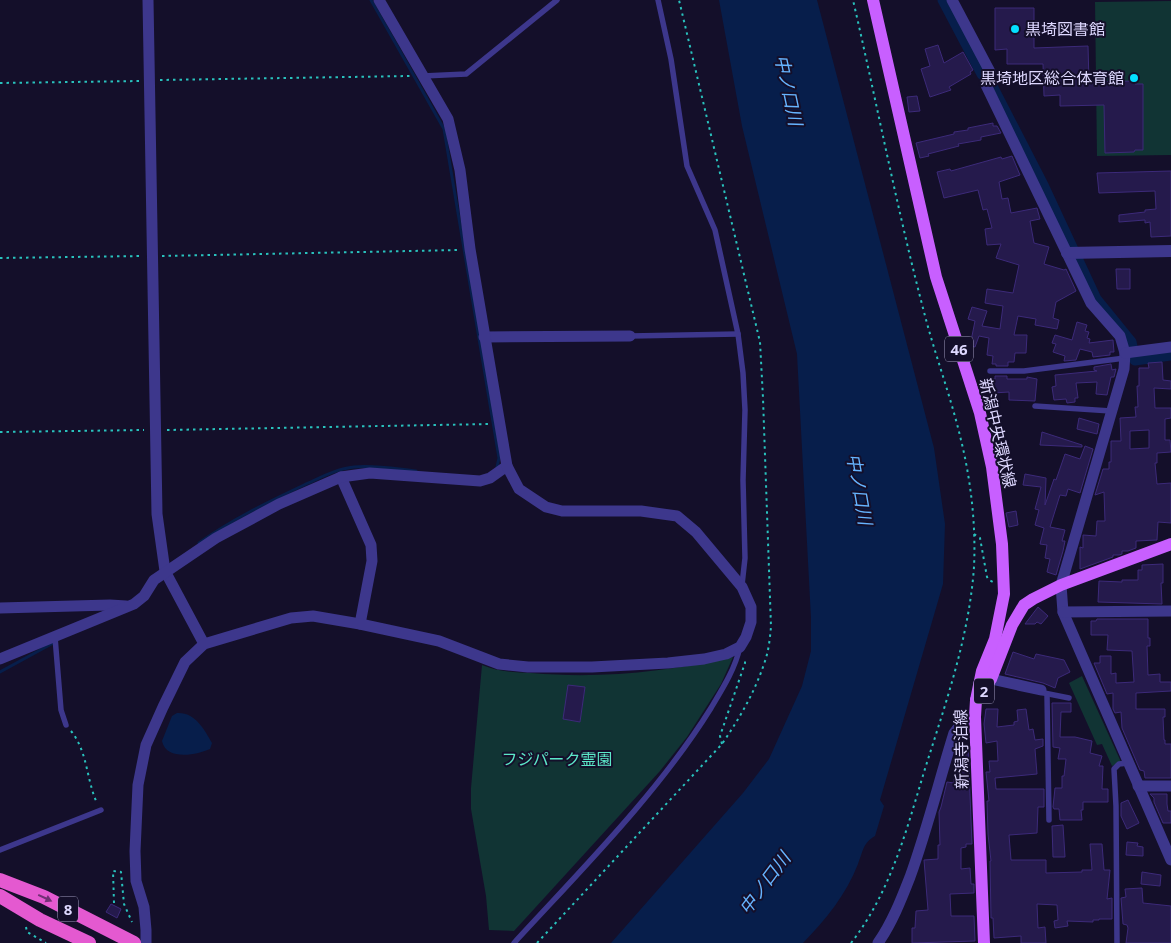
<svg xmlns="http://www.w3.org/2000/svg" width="1171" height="943" font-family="'Open Sans','Noto Sans JP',sans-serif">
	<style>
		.green { fill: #113434 }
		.water { fill: #071e4b }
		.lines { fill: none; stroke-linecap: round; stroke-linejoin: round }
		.stream { stroke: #071e4b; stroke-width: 3 }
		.canal { stroke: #071e4b; stroke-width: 11 }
		.building { fill: #251a4c; stroke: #3c2a79; fill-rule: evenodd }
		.path { stroke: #29c2bd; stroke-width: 2; stroke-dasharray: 2.5 4; stroke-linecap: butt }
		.service { stroke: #3d378c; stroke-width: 5.5 }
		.minor { stroke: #3d378c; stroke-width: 11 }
		.tertiary { stroke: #3d378c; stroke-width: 12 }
		.primary { stroke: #c85fff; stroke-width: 12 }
		.trunk { stroke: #e459d0; stroke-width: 14 }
		.oneway { fill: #723075 }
		.poi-dot { fill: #04dfff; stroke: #140f2a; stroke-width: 2 }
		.labels { text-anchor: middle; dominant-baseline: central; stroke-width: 4; stroke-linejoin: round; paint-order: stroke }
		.shield { fill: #140f2a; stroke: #a19cbf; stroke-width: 1 }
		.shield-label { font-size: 15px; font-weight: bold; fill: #ded8ff }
		.poi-label { font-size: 16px; fill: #ded8ff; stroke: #140f2a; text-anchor: start }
		.street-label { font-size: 16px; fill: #ded8ff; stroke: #140f2a }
		.park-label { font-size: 16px; fill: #5ce7c8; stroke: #140f2a }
		.water-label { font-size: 18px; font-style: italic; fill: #66b4ff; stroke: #140f2a }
	</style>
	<rect width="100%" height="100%" fill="#140f2a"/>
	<g class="green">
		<path d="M1171,1V155L1097,156L1095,2Z"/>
		<path d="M733,657L721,684L687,737L660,771L514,931L489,930L486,896L471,809V788L482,665C498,672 514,672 531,673C599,679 666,672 733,657Z"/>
		<path d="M1082,676L1121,762L1112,766L1102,744L1097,745L1069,683Z"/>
	</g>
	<g class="water">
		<path d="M719,0H817L934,448L945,524L943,584L880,800L884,806L875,836C863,843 863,851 858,864C846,895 826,919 803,943H611L743,793L769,759L802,686L811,651V618L797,354L742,126Z"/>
		<path d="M177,713C195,712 204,729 212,743L210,749C197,755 166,761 162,741L172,716Z"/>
	</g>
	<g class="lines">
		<g class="stream">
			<path d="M371,0L444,129L499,458L497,467"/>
			<path d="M199,543C231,520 268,502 304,485C320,478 336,469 354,467C375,465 396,469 416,471"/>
			<path d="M0,672L55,642"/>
		</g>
		<path class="canal" d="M943,0L982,74L992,86L1043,185L1096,299L1131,342L1135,360L1171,355"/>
	</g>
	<g class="building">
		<path d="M995,8H1034V48L1088,46L1089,82L1135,81V84H1143V150H1135L1134,152L1105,153L1104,105L1060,106V95L1044,96L1043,64H1007V49L995,50Z"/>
		<path d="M938,45L944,63L963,52L973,70L970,72L971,74L949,87L951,90L930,97L921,69L930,66L925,49Z"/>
		<path d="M917,96L920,111L909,112L907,97Z"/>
		<path d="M993,123V126H997L1001,133L981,137V140L958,144L959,146L928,154L929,156L920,158L916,143L954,134V132L968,130V128Z"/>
		<path d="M1012,156L1020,175L999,182L1002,199L1008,198L1011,213L1037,208L1040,219L1030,221L1034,243L1049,247L1044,264L1064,270L1066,269L1076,291L1056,302L1053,318L1059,320L1057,329L1035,325L1036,319L1018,316L1014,335H1027L1026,353H1015L1014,362H1008V366H996V364H992L993,356L987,355L989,338L979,336L975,347L970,346L975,321L968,319L972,307L987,311L982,326L1000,329L1003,306L985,303L987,289L1013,293L1019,265L996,258L1001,244L987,245L985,229L992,228L987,209L983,210L978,190L944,198L937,172L950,169L951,171L1001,157L1002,159Z"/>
		<path d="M1171,171V236L1151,237L1150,222L1145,223V220L1119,222V215L1145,212V210L1156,209L1155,191L1099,193L1097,173Z"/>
		<path d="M1116,269H1130V289H1117Z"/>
		<path d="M1077,322L1087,325L1085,331L1089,332L1087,338L1090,339L1089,343L1113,340L1114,352H1110V355L1093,357L1092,352L1080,349L1076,360L1064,361L1065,356L1053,352L1056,344L1052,343L1055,335L1072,340Z"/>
		<path d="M1162,362L1163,380L1171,381V389L1154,388L1155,408H1171V418L1165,419V440H1170L1171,452L1157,453V463H1155L1157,484L1171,483V523L1158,522L1157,540L1136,541V548L1128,551H1122V554L1119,555H1113V557L1080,569V547L1083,548V535L1096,536L1097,521H1105L1104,492L1095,495L1103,469H1109V462H1111V441H1121L1120,418L1136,417L1135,407H1138L1137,386H1139V368H1149L1148,363ZM1149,430V448L1130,449V431Z"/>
		<path d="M1111,364L1112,370L1116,369L1114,377H1111L1107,395L1096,394L1097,382L1076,383L1078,398H1075V402L1067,403L1066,399L1054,400L1052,387L1056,386L1055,375L1097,371L1094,370V367Z"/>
		<path d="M995,376H1007V379H1027V377L1037,379L1035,401L1009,400V392L993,393V379H995Z"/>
		<path d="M1079,418L1099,424L1097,434L1077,429Z"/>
		<path d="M1042,432L1082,445V447L1040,445Z"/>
		<path d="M1085,446L1093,449L1080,493L1068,489L1066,496L1060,495L1050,527L1065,530L1062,541H1065L1063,551L1056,575L1047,572L1050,559L1045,558L1047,545L1040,544L1044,528L1035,525L1039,510L1035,509L1041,487L1023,485L1025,474L1046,478L1045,505L1054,479L1056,480L1065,454L1080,459Z"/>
		<path d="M1016,511L1018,525L1009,527L1006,513Z"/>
		<path d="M1163,564V583H1161L1162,604L1098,602L1099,581L1122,582V580H1138V570H1142V565Z"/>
		<path d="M1038,607L1048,616L1041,624L1037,622L1035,624H1025Z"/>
		<path d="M1097,619H1148V638H1150V646H1147L1148,675L1160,674V682H1171V691L1136,693V709H1165V717H1163L1164,740H1165V744H1171V778H1145L1144,771L1140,770L1122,728L1121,712L1115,713L1113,709V693L1107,694L1094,663H1100V656H1111V674L1116,673V683L1134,682L1132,651L1107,650L1108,635H1091V621H1096Z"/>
		<path d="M1013,652L1034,659L1036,654L1064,660L1070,672L1058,678L1055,688L1043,683L1005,674Z"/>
		<path d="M568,685L585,687L580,722L563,719Z"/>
		<path d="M1052,703H1071V712H1061L1060,737H1075L1092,741L1090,753L1102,756L1099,766H1103L1102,789H1108V802H1083V810H1081L1082,820H1060L1059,809H1054L1053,807L1055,788H1062V776H1064L1066,759H1058L1060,748L1053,747Z"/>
		<path d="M986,709H998L997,727L1014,725V722L1018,721L1017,710L1026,709L1029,730L1033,729L1035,740L1043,739V746L1035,749L1037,774L995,778L996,789H1044V807H1038L1037,833L1009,835L1011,860H1046V873L1082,872V870H1092L1090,844H1102L1104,870H1110L1107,899L1112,898V919H1099V920H1093V922L1067,921L1068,926L1055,928L1054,921L1058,920L1057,905L1037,904L1038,928L1045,927L1046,943H1021V936L994,938L993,918H991L990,861H991L988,834L987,801H989L986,772H990L989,761H998L997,741L986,743L984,724Z"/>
		<path d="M961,745H968L972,844H966V847L961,848V869L970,868L971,884H974V893L950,894L951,916H974L975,941L912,943V928H915L916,911L928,910L924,860L938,859V845H940L939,812L941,807L947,782L954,783V779H956L955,765L960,764V761H961Z"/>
		<path d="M1150,794H1167V804L1168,811H1171V823H1163L1154,802V798Z"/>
		<path d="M1128,800L1139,823L1127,829L1121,816V803Z"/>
		<path d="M1063,825L1065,857H1053L1052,826Z"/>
		<path d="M1127,842L1138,843L1137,846L1143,847V856L1126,855Z"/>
		<path d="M1142,872L1161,875L1160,886L1141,884Z"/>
		<path d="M1142,888L1143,903L1171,906V943H1126L1128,928L1127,925L1123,924L1121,898L1126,897L1125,889Z"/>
		<path d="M111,904L121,909L117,918L106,912Z"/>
	</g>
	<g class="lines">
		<g class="path">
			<path d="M160,80L410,76"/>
			<path d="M0,83L140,81"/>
			<path d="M162,256L460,250"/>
			<path d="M0,258L142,256"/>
			<path d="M167,430L489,424"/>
			<path d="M0,432L144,430"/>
			<path d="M974,534L980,538L987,577L989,580L993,582"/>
			<path d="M71,731C88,752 86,779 97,803"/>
			<path d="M722,744L720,736L745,663V661"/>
			<path d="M114,903L113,871L121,872L124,904L132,922"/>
			<path d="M26,927L27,932L46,943"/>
			<path d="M537,943L722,744C741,716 756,690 766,658C769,648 770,637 771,627L763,398L760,342L679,0"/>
			<path d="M851,943C890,893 906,832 924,772C945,705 969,638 974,567C976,525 971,481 961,440C951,397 935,355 924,312C897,209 877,104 853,0"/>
		</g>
		<g class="service">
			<path d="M658,0L671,59L687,166L715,230L738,334L743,373L745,410L743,480L745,558L742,585"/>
			<path d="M423,76L466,74L557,0"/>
			<path d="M630,336L738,334"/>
			<path d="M990,371H1024L1125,358"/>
			<path d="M1035,406L1111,411"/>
			<path d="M55,637L61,710L66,725"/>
			<path d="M1044,693L1069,698"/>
			<path d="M1047,695L1049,820"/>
			<path d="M0,850L101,810"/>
			<path d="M514,943C581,870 659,792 711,708C723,688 735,669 740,647"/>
			<path d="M1117,943L1116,806L1114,769L1119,764L1128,763"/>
		</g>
		<g class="minor">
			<path d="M148,0L157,514L165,571L204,644"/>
			<path d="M952,0L988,68L990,72L986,85L1091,303L1120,336L1125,353L1124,369L1061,585L1063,612L1171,860"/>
			<path d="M484,337L630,336"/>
			<path d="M1125,353L1171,347"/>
			<path d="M341,477L371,545L372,561L360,624"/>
			<path d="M0,608L110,605L126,606"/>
			<path d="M1063,612L1171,611"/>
			<path d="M0,659L134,604L144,596L154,580L216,538L279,504L341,477L370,473L480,481L490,478L507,466"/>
			<path d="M991,679L1041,690"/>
			<path d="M1138,786H1171"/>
			<path d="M146,943V930L144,907L136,881L135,851L138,785L146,745L163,707L185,662L204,644L291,618L313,616L360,624L439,641L499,664L528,667H592L668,663L704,659L726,654L740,647L746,637L751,622V607L742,587L696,532L677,516L641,511H562L546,507L519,489L507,466L470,249L460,170L448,119L379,0"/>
			<path d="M878,943C892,923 901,900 910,877C927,830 939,781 954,733L964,720L975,717"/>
		</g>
		<path class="tertiary" d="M1067,253L1171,251"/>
		<g class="primary">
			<path d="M873,0L936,277L980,413L992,467L1002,544L1004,594L995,639L982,671L976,700"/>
			<path d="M984,943L975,717L976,700L991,679L1012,625L1024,605L1033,599L1061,585L1171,544"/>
		</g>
		<g class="trunk">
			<path d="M0,880L44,897L134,943"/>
			<path d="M0,896L40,920L89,943"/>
		</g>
	</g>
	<defs><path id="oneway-solid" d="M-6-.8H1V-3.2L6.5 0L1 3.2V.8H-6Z" transform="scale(1.25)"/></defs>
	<use class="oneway" href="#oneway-solid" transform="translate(45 898) rotate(25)"/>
	<g class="poi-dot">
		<circle cx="1015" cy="29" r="5"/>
		<circle cx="1134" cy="78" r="5"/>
	</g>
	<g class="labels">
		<g class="shield">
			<rect x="945" y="336.5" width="28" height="25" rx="4"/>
			<rect x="974" y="678.5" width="20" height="25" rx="4"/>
			<rect x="58" y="896.5" width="20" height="25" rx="4"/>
		</g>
		<g class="shield-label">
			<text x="959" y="349">46</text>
			<text x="984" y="691">2</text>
			<text x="68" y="909">8</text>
		</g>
		<g class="poi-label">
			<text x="1025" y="29">黒埼図書館</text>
			<text x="1124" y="78" text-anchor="end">黒埼地区総合体育館</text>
		</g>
		<g class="street-label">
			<text transform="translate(998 433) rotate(77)">新潟中央環状線</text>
			<text transform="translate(961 749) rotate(-91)">新潟寺泊線</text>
		</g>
		<g class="park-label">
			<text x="557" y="759">フジパーク霊園</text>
		</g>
		<g class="water-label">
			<text transform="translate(789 90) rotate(78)">中ノ口川</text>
			<text transform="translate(860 489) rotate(80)">中ノ口川</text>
			<text transform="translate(764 883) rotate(-53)">中ノ口川</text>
		</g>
	</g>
</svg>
